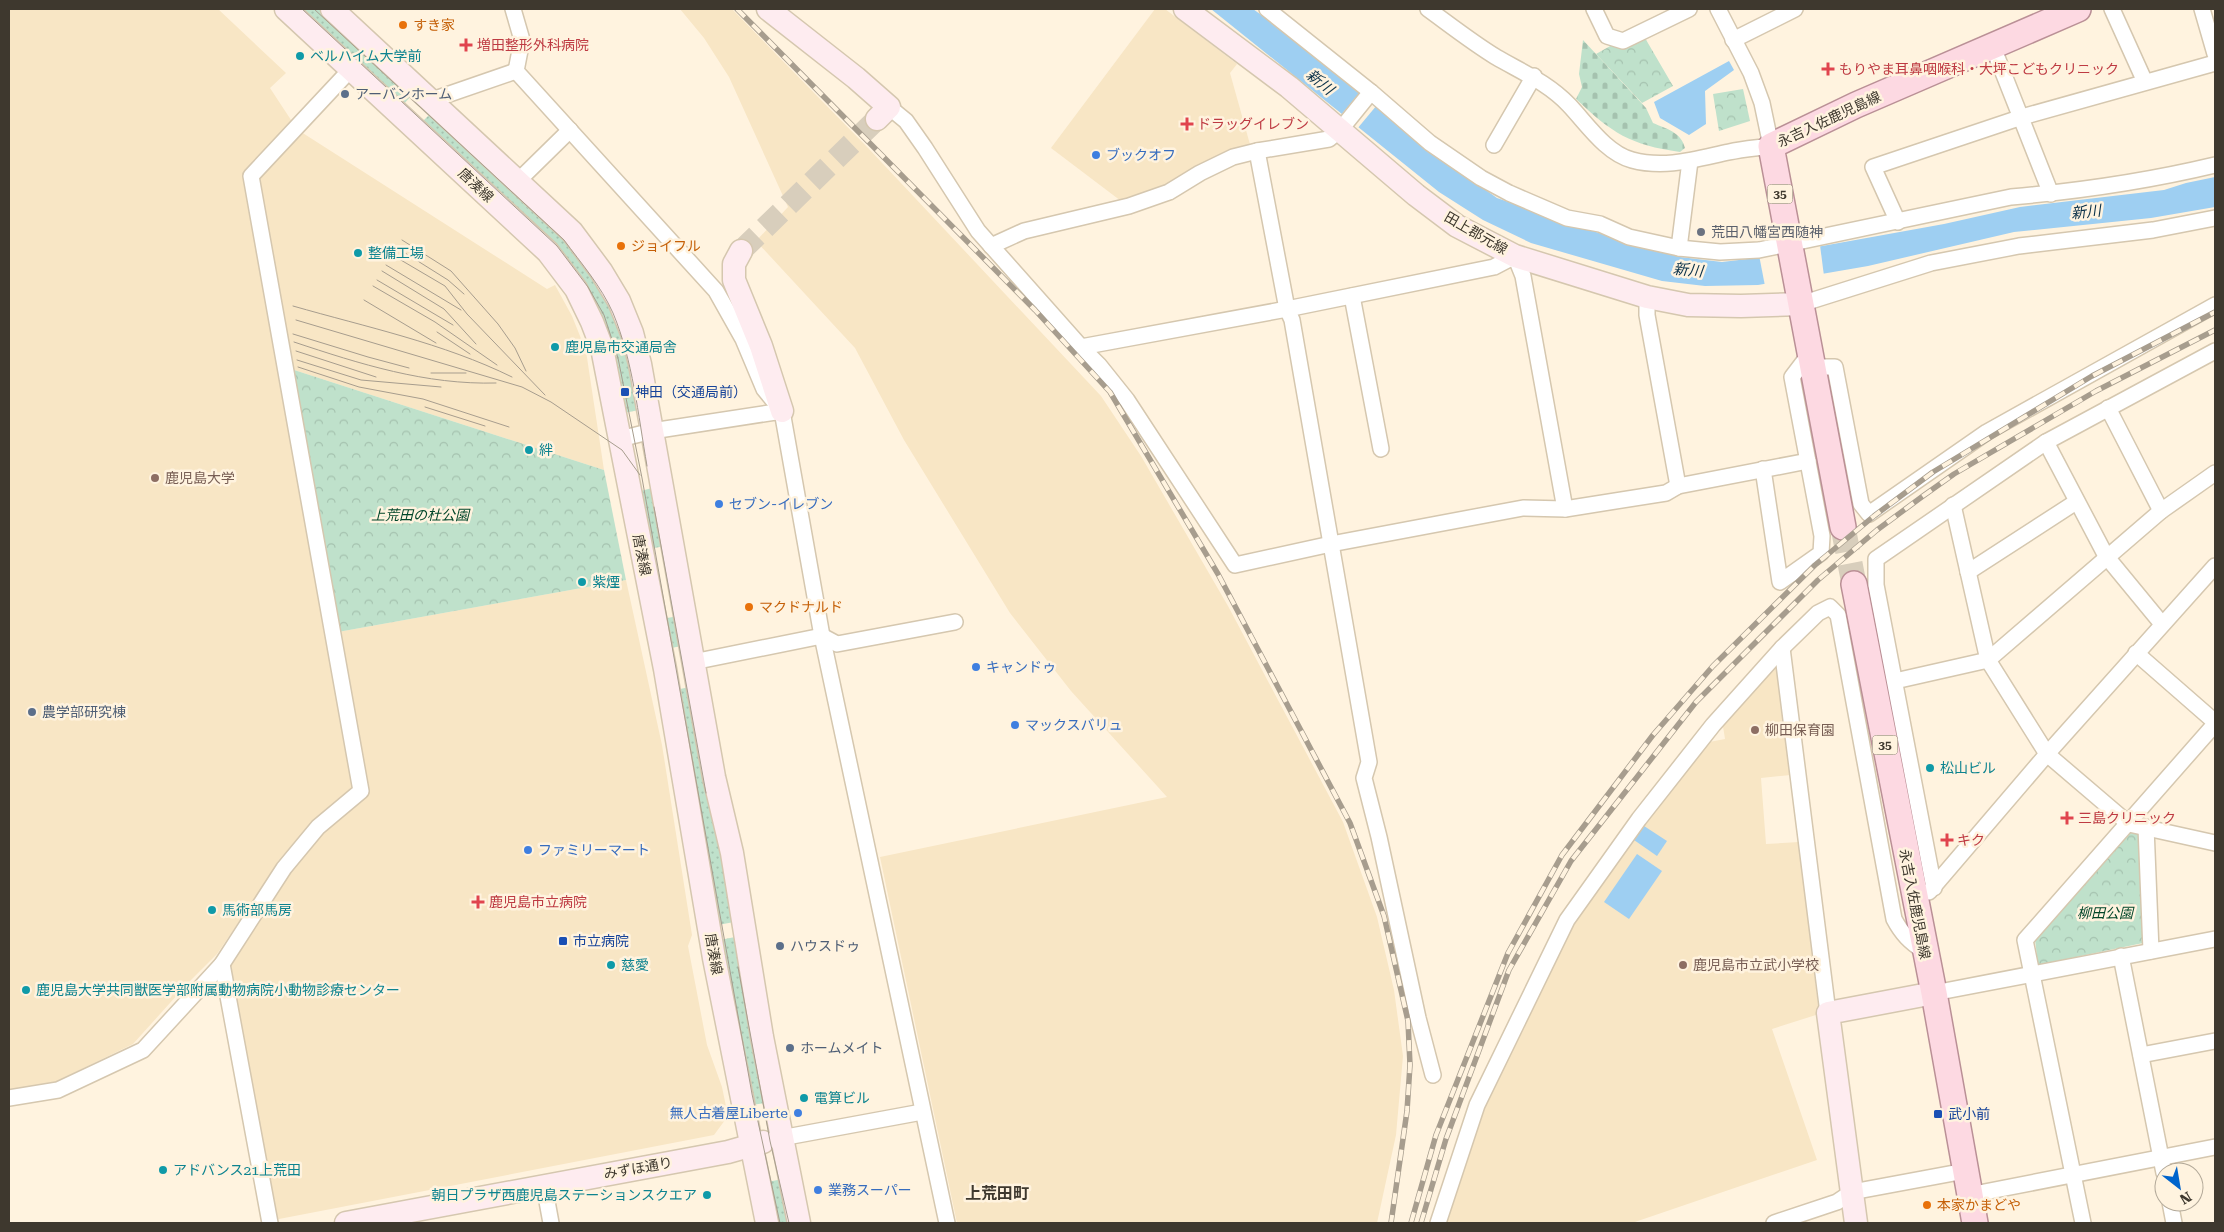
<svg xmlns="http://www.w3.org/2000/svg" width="2224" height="1232" font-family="'Roboto Serif','Noto Sans JP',serif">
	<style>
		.built { fill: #f8e6c5 }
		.grass { fill: url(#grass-dots) }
		.cemetery { fill: url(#cemetery-stones) }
		.park { fill: url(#park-crowns) }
		.water { fill: #9ecff2 }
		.pier { fill: #fff3df }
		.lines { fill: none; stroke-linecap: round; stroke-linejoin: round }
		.secondary-tunnel { stroke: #d8cebc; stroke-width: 22; stroke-dasharray: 22 11; stroke-linecap: butt }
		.primary-tunnel { stroke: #d8cebc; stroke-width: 25; stroke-dasharray: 25 12; stroke-linecap: butt }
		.street-casing { stroke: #d5c7af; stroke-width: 18 }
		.secondary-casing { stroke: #d5c7af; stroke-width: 25 }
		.primary-casing { stroke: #ba9096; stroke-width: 28 }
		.street { stroke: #fff; stroke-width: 15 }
		.secondary { stroke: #feecf0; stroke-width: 22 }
		.primary { stroke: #fdd9e2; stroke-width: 25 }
		.tram { stroke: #a79d8e; stroke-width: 1 }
		.rail-casing { stroke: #a79d8e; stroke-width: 5.5 }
		.rail { stroke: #fff3df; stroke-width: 4; stroke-dasharray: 11; stroke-linecap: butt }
		.food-dot { fill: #e8710a; stroke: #fff3df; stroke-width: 2 }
		.health-dot { fill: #e0444e; stroke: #fff3df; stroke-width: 2 }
		.culture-dot { fill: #0f9aa8; stroke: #fff3df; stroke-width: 2 }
		.service-dot { fill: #5c6f8a; stroke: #fff3df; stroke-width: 2 }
		.shop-dot { fill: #3f7fe0; stroke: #fff3df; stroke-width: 2 }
		.worship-dot { fill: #6b7280; stroke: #fff3df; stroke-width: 2 }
		.transit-dot { fill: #1a4fb4; stroke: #fff3df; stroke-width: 2 }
		.education-dot { fill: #8d6e63; stroke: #fff3df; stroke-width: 2 }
		.labels { text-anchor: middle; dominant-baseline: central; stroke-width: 5; stroke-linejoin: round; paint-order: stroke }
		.shield { fill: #fff3df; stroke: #787063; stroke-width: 1 }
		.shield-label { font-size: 12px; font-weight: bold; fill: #3e382e }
		.food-label { font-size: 14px; fill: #c56008; stroke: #fff3df; text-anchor: start }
		.health-label { font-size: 14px; fill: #be3a42; stroke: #fff3df; text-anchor: start }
		.culture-label { font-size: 14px; fill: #0d838f; stroke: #fff3df; text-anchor: start }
		.service-label { font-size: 14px; fill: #4e5e75; stroke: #fff3df; text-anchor: start }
		.street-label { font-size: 14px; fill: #3e382e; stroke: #fff3df }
		.shop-label { font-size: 14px; fill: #366cbe; stroke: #fff3df; text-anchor: start }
		.worship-label { font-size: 14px; fill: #5b616d; stroke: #fff3df; text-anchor: start }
		.transit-label { font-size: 14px; fill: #164399; stroke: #fff3df; text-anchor: start }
		.education-label { font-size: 14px; fill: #785e54; stroke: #fff3df; text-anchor: start }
		.park-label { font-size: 14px; font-style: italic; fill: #014629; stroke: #fff3df }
		.water-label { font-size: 15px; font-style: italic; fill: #0a3149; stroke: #fff3df }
		.quarter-label { font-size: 16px; font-weight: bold; fill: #3e382e; stroke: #fff3df }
	</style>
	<defs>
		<pattern id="grass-dots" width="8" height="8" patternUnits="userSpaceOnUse" patternTransform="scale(1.25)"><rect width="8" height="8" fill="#bfe1cb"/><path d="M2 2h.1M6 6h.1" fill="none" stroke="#a5c2af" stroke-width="1.8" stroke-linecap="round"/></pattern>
		<pattern id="cemetery-stones" width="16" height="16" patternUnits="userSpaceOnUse" patternTransform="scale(1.25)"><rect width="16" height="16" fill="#bfe1cb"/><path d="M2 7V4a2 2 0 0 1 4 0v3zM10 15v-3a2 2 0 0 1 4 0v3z" fill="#a5c2af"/></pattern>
		<pattern id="park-crowns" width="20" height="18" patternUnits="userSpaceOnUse" patternTransform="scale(1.25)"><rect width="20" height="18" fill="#bfe1cb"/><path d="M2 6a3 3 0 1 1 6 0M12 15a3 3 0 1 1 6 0" fill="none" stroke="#a5c2af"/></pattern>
	</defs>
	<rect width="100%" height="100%" fill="#fff3df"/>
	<g class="built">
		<path d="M9,9H218L286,73L270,88L293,123L246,176L353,787L310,824L278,861L266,882L217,954L188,983L133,1044L53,1083L9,1090Z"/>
		<path d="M680,9H732L869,149L1101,396L1141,456L1228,606L1343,822L1377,917L1394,990L1403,1056L1396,1135L1377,1223H957L880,857L1167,797L1071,691L1010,613L904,440L855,348L756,241L788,207L729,77L704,38Z"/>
		<path d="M1155,9H1165L1237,64L1230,73L1251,148L1125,204L1051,148Z"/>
		<path d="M298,130L547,289L555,285L572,316L586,351L604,470L291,369L256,178Z"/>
		<path d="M626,580L662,745L692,935L688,946L707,1045L722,1087L728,1116L714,1135L279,1219L274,1217L228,961L291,869L324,832L369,792L338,632Z"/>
		<path d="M1771,667L1778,669L1791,775L1761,778L1766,844L1799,842L1819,1014L1772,1029L1817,1160L1632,1223H1443L1483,1105L1527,1010L1575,921L1667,788L1704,743L1725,739L1722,720Z"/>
	</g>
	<g class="grass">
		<path d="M296,9H319L413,94L402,106Z"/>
		<path d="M431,113L565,237L616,313L629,354L639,410L624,413L602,318L420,124Z"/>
		<path d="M652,488L665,546L649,549L637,492Z"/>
		<path d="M678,616L684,645L668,649L662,619Z"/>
		<path d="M690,687L734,922L718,925L675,690Z"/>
		<path d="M735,937L766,1103L751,1105L720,940Z"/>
		<path d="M783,1179L792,1223H776L767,1182Z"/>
	</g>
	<path class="cemetery" d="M1583,40L1646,108L1653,123C1667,129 1681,132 1685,148L1680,152C1630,145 1612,133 1576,99L1582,87L1579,74Z"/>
	<g class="park">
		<path d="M1645,38L1673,86L1642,103L1596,54L1612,45L1623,49Z"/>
		<path d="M1743,89L1750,121L1719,131L1713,94Z"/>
		<path d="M291,369L604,470L626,580L338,632Z"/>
		<path d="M2127,832L2139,833L2143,943L2038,965L2035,939Z"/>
	</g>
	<g class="water">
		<path d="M1211,9H1253L1300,43L1428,149L1497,198L1631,244L1680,257L1722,262L1756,258L1944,224L2020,207L2164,190L2186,183L2215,177V207L2151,218L2014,232L1868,266L1758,285L1705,286L1662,281L1531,243L1483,220L1439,192Z"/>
		<path d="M1729,61L1734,70L1705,91L1706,124L1689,135L1660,118L1654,102Z"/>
		<path d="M1644,826L1667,841L1657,856L1634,840Z"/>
		<path d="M1637,854L1662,871L1629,919L1604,902Z"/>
	</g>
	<g class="pier">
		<path d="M1361,91L1377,105L1357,129L1341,115Z"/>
		<path d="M1820,245L1824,276L1765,286L1759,255Z"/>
	</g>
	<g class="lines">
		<path class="secondary-tunnel" d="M741,251L877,119"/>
		<path class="primary-tunnel" d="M1843,527L1854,584"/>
		<defs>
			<g id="street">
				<path d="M513,9L522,40L516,71L716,291L743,339L764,389L782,411L822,636L947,1223"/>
				<path d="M1267,9L1371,92L1430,143L1481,178L1509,193L1567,218L1600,224L1629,237L1679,248L1720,252L1759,250L2011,197C2080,191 2148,181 2215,165"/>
				<path d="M1428,9C1450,25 1473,43 1496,57C1522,72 1548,83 1569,105C1587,124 1606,153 1632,160C1665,169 1696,159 1729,152C1743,149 1757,148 1771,146L1762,103L1751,73L1718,9"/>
				<path d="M1594,9L1607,36L1623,41L1689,9"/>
				<path d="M2112,9L2145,82"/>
				<path d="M2202,9L2215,54"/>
				<path d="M1733,40L1795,9"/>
				<path d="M1993,47L2051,194"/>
				<path d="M432,100L516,71"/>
				<path d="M889,107L906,121L925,148L978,231L1081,347L1099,365L1127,400L1235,565L1331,544L1523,508L1565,509"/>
				<path d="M1494,145L1534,76"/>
				<path d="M1257,151L1287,309L1292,320L1369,762L1364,778L1379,837L1418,1018L1433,1075"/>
				<path d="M518,181L570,130"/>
				<path d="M1898,222L1873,167L2022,117L2215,63"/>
				<path d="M991,246L1024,231L1129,206L1169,192L1200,173L1233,157L1257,151L1329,139L1341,129L1371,92"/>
				<path d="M1679,248L1690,161"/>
				<path d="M1352,296L1381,449"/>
				<path d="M1647,297V315L1678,486"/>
				<path d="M1801,304L1931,263L2019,246L2153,230L2215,218"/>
				<path d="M1081,347L1287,309L1494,267L1515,256L1523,276L1565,509L1666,493L1678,486L1808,461"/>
				<path d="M1813,367H1835L1861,504L1869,514L1987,432L2215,305"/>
				<path d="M2108,408L2161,511"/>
				<path d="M620,439L652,431L782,411"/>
				<path d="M2046,442L2106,556L2162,624"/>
				<path d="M1763,469L1780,582L1821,553L1822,536L1792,377L1811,352"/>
				<path d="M1953,505L1988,660L2047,754L2129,824L2215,843"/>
				<path d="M1968,572L2076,502"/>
				<path d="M1782,648L1828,1013"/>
				<path d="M2136,653L2215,722"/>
				<path d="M693,662L822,636L837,644L955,622"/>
				<path d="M1895,681L1988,660L2161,511L2215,473"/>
				<path d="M2146,827L2151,951"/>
				<path d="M1934,888L1876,585V559L2046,442L2215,351"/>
				<path d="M1929,892L2047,754L2215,566"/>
				<path d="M2121,956L2164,1173"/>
				<path d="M222,964L270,1223"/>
				<path d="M1934,993L2215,939"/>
				<path d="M2141,1055L2215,1041"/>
				<path d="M9,1098L58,1090L143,1050L222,964L284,868L318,827L361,791L251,176L351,69"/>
				<path d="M781,1138L922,1112"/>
				<path d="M544,1185L551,1223"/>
				<path d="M1969,1195L2215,1147"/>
				<path d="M2170,1202L2174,1223"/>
				<path d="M1438,1223L1477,1105L1567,920L1639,819L1713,725L1782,648L1818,613L1830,607L1838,615L1894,919C1902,934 1910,942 1924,951"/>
				<path d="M1774,1223L1837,1202L1852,1192L1965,1171"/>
				<path d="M2083,1223L2025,940L2215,724"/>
			</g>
			<g id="secondary">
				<path d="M286,9L548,252L576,289L592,322L602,348L665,669L714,958L767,1223"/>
				<path d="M332,9L572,232L601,271L619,301L632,333L640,364L714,777L732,853L762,1037L799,1223"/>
				<path d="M768,9L856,78L889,107L877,119"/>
				<path d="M1185,9L1289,87L1416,195L1457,226L1515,256L1647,297L1688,305L1741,306L1801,304"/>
				<path d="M741,251L734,264V280L761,346L782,411"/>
				<path d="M346,1223L728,1152L763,1142"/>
				<path d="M1856,1223L1828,1013L1934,993"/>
			</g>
			<g id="primary">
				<path d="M1843,527L1771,146L1856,105L2078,9"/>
				<path d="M1854,584L1934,993L1975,1223"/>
			</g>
		</defs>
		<use href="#street" class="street-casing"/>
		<use href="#secondary" class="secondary-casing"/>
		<use href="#primary" class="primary-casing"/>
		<use href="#street" class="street"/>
		<use href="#secondary" class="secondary"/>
		<use href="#primary" class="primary"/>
		<g class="tram">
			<path d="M302,9L557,246L588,287L604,315L618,358L642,478L752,1094L780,1223"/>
			<path d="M314,9L564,240C581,263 601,286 613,313C633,361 638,414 647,466"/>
			<path d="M402,240L451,271L498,324L515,348L526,371"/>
			<path d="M397,248L448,280L464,294"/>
			<path d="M394,256L445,286L467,314L545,395"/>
			<path d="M386,265L461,310"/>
			<path d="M382,271L444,309L476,344"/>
			<path d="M377,280L453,325"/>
			<path d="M373,286L435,322L497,365"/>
			<path d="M364,300L436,343"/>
			<path d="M293,306C366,327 443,343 512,377"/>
			<path d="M296,320L522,387L551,402L622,450L640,475"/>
			<path d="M437,332L470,354"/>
			<path d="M293,334L368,357L409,368"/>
			<path d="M294,342C360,364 426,385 496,383"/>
			<path d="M296,351L376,377"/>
			<path d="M297,360L361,380L441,387"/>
			<path d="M298,367L359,387L423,399L509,427"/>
			<path d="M431,373H466"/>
			<path d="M425,407L485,426"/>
			<path d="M654,507L706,793"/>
			<path d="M738,967L770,1141L789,1223"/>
		</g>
		<defs>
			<g id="rail">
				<path d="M737,9L1035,310L1110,392L1218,574L1350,823L1384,916L1408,1021L1410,1065L1407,1111L1391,1223"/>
				<path d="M1411,1223L1436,1135L1508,953L1562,855L1653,735L1713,666L1815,565L1874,516L1933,472L2092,376L2215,312"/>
				<path d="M1421,1223L1446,1139L1509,970L1571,861L1696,702L1818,580L1877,530L1923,496L1954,474L2096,391L2215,330"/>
			</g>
		</defs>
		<use href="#rail" class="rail-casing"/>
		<use href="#rail" class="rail"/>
	</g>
	<g class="food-dot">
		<circle cx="403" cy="25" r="5"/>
		<circle cx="621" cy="246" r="5"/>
		<circle cx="749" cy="607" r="5"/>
		<circle cx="1927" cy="1205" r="5"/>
	</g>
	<g class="health-dot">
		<path d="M463.5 37.5h5v5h5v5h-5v5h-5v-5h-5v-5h5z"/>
		<path d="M1825.5 61.5h5v5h5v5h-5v5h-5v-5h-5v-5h5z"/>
		<path d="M1184.5 116.5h5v5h5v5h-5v5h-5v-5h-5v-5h5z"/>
		<path d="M2064.5 810.5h5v5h5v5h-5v5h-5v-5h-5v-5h5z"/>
		<path d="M1944.5 832.5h5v5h5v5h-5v5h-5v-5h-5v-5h5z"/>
		<path d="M475.5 894.5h5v5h5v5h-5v5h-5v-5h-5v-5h5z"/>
	</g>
	<g class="culture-dot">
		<circle cx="300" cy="56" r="5"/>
		<circle cx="358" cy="253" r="5"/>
		<circle cx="555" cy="347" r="5"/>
		<circle cx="529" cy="450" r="5"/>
		<circle cx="582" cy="582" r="5"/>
		<circle cx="1930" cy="768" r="5"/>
		<circle cx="212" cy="910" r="5"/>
		<circle cx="611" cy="965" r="5"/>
		<circle cx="26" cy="990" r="5"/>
		<circle cx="804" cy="1098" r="5"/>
		<circle cx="163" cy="1170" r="5"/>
		<circle cx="707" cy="1195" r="5"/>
	</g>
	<g class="service-dot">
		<circle cx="345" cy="94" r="5"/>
		<circle cx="32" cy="712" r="5"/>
		<circle cx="780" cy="946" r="5"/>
		<circle cx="790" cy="1048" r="5"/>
	</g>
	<g class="shop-dot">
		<circle cx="1096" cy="155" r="5"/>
		<circle cx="719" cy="504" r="5"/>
		<circle cx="976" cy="667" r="5"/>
		<circle cx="1015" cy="725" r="5"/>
		<circle cx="528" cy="850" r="5"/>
		<circle cx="798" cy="1113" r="5"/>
		<circle cx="818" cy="1190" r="5"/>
	</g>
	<circle class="worship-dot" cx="1701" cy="232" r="5"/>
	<g class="transit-dot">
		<rect x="620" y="387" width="10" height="10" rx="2.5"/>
		<rect x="558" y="936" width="10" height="10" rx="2.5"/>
		<rect x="1933" y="1109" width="10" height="10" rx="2.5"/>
	</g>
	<g class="education-dot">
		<circle cx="155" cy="478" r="5"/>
		<circle cx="1755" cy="730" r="5"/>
		<circle cx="1683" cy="965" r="5"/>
	</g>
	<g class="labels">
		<g class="shield">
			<rect x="1767.5" y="184.5" width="25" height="19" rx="4"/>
			<rect x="1872.5" y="735.5" width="25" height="19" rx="4"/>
		</g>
		<g class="shield-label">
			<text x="1780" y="194">35</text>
			<text x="1885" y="745">35</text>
		</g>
		<g class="food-label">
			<text x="413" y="25">すき家</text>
			<text x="631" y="246">ジョイフル</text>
			<text x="759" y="607">マクドナルド</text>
			<text x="1937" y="1205">本家かまどや</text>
		</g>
		<g class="health-label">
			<text x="477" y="45">増田整形外科病院</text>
			<text x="1839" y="69">もりやま耳鼻咽喉科・大坪こどもクリニック</text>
			<text x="1197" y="124">ドラッグイレブン</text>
			<text x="2078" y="818">三島クリニック</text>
			<text x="1957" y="840">キク</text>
			<text x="489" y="902">鹿児島市立病院</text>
		</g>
		<g class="culture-label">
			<text x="310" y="56">ベルハイム大学前</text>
			<text x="368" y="253">整備工場</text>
			<text x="565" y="347">鹿児島市交通局舎</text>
			<text x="539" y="450">絆</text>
			<text x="592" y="582">紫煙</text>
			<text x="1940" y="768">松山ビル</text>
			<text x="222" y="910">馬術部馬房</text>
			<text x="621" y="965">慈愛</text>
			<text x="36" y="990">鹿児島大学共同獣医学部附属動物病院小動物診療センター</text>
			<text x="814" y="1098">電算ビル</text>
			<text x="173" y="1170">アドバンス21上荒田</text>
			<text x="697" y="1195" text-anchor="end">朝日プラザ西鹿児島ステーションスクエア</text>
		</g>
		<g class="service-label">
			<text x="355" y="94">アーバンホーム</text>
			<text x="42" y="712">農学部研究棟</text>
			<text x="790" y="946">ハウスドゥ</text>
			<text x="800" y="1048">ホームメイト</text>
		</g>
		<g class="street-label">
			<text transform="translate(1829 119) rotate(-25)">永吉入佐鹿児島線</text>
			<text transform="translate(476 185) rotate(43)">唐湊線</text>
			<text transform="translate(1476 233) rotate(30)">田上郡元線</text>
			<text transform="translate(642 555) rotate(79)">唐湊線</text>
			<text transform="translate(1915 904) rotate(79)">永吉入佐鹿児島線</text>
			<text transform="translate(714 954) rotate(80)">唐湊線</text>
			<text transform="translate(638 1168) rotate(-10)">みずほ通り</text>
		</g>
		<g class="shop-label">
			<text x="1106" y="155">ブックオフ</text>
			<text x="729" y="504">セブン-イレブン</text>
			<text x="986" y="667">キャンドゥ</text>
			<text x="1025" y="725">マックスバリュ</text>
			<text x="538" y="850">ファミリーマート</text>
			<text x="788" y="1113" text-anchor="end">無人古着屋Liberte</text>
			<text x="828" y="1190">業務スーパー</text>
		</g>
		<g class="worship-label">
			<text x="1711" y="232">荒田八幡宮西随神</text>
		</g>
		<g class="transit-label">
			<text x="635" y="392">神田（交通局前）</text>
			<text x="573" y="941">市立病院</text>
			<text x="1948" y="1114">武小前</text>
		</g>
		<g class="education-label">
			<text x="165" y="478">鹿児島大学</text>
			<text x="1765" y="730">柳田保育園</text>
			<text x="1693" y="965">鹿児島市立武小学校</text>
		</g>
		<g class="park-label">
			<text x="420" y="515">上荒田の杜公園</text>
			<text x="2105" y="913">柳田公園</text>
		</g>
		<g class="water-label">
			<text transform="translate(1320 82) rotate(39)">新川</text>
			<text transform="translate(2086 212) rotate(-6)">新川</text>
			<text transform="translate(1688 270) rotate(6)">新川</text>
		</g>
		<g class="quarter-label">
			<text x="997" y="1193">上荒田町</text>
		</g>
	</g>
	<rect width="2224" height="1232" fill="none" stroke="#3e382e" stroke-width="20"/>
	<g transform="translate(2179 1187) rotate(149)"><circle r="24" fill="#fff3df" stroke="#b2a898"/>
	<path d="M0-4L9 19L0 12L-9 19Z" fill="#0064cc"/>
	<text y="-8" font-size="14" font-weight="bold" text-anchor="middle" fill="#3e382e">N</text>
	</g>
</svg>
